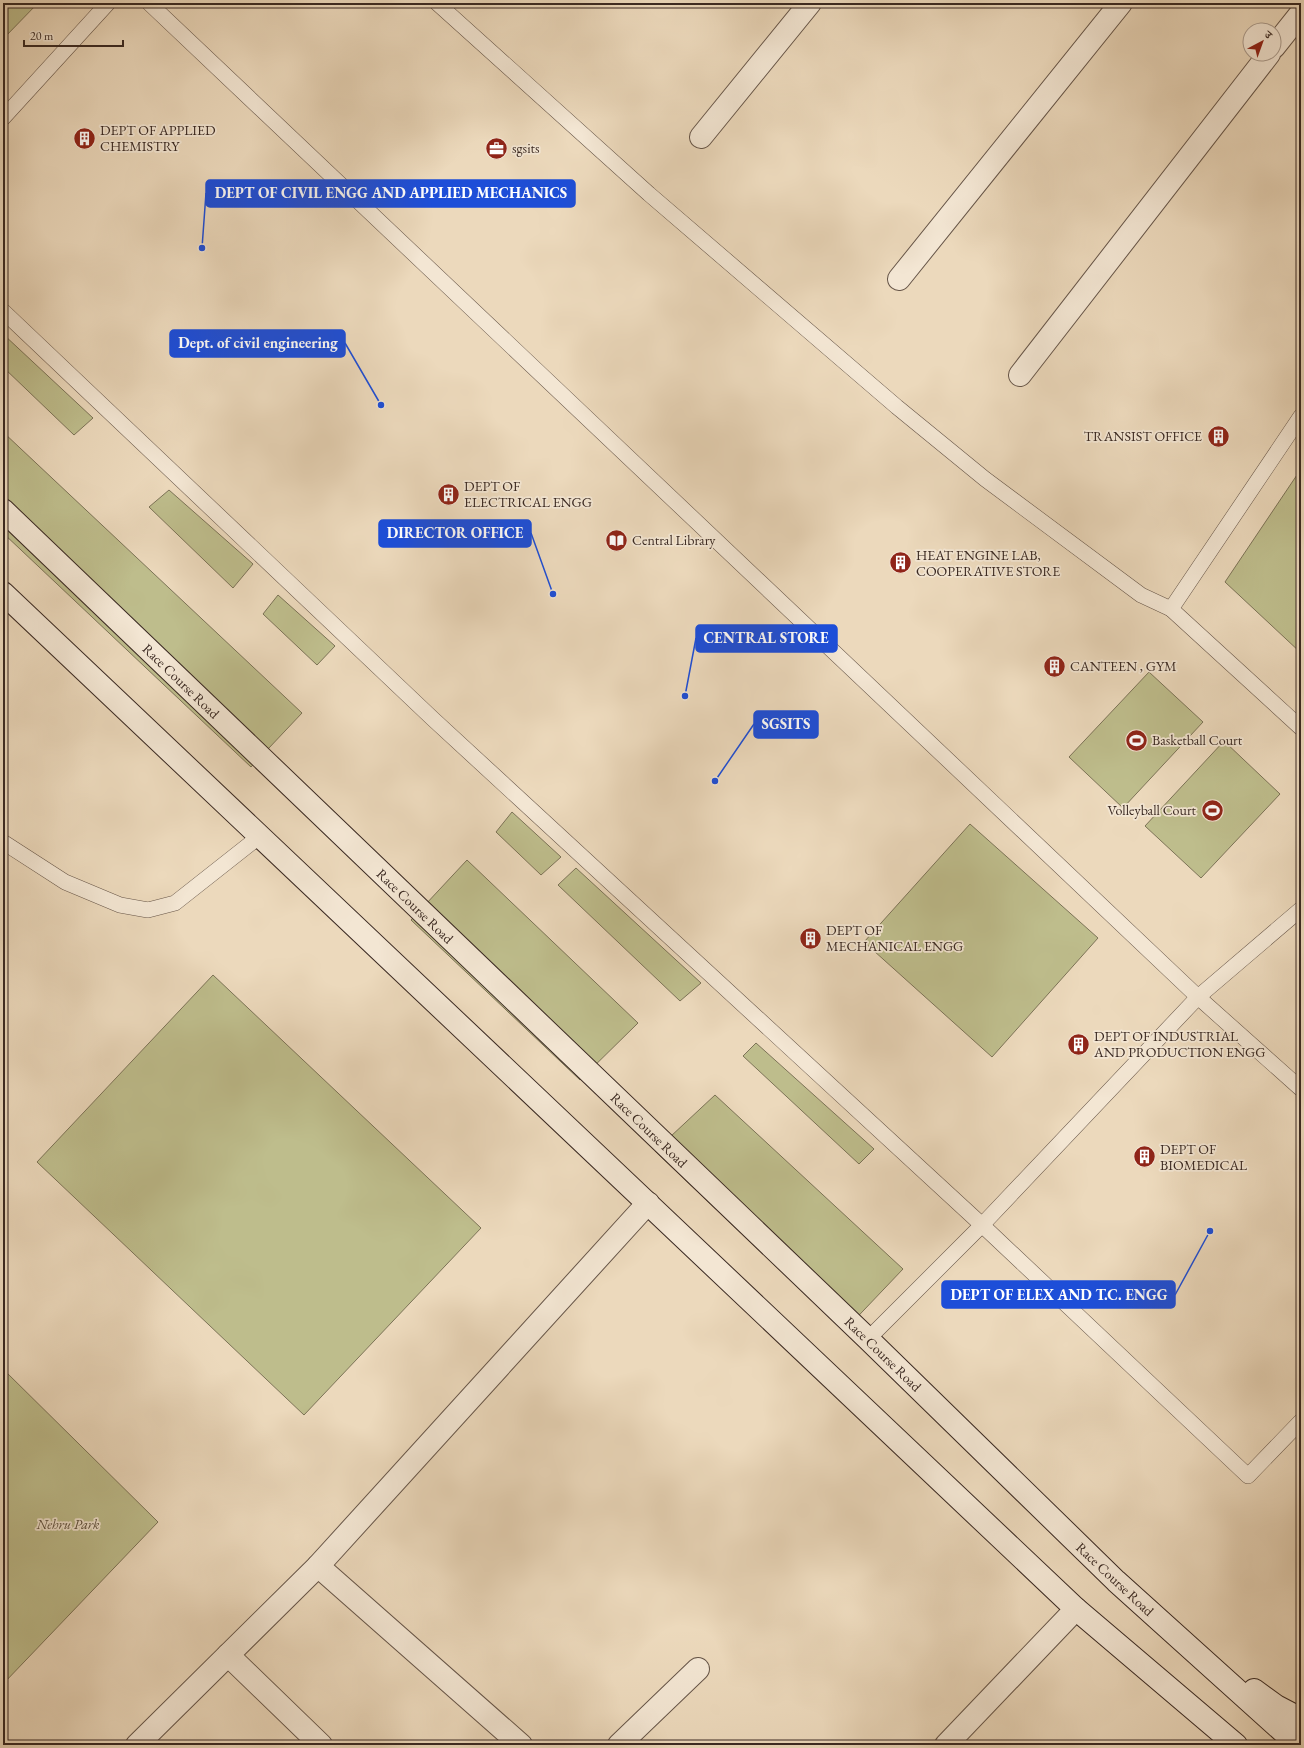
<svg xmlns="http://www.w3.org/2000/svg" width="1304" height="1748" font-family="'EB Garamond','Noto Serif Devanagari',serif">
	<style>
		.green { fill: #bebd8c; stroke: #7c7357 }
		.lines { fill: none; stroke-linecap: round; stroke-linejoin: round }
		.lane-casing { stroke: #665548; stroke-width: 16 }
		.street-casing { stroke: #665548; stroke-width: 24 }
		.secondary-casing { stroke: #3a2922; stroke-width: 24 }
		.lane { stroke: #f3e6d3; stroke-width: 15 }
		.street { stroke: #f3e6d3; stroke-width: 22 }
		.secondary { stroke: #f3e6d3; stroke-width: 22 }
		.labels { text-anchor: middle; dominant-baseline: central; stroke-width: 3.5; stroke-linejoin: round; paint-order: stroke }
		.poi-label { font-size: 14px; fill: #3a2922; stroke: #f3e6d3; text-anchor: start }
		.street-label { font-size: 14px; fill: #3a2922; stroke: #f3e6d3 }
		.park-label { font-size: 14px; font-style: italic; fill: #5b4e3c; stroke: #f3e6d3 }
		.leader { fill: none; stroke: #1d4ed8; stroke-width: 1.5 }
		.callout-dot { fill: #1d4ed8; stroke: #f3e6d3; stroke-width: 1.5 }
		.callout { fill: #1d4ed8; stroke: #1d4ed8; stroke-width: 1.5 }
		.callout-label { font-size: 15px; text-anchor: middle; font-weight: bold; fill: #fff }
	</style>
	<rect width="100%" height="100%" fill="#ecd9bc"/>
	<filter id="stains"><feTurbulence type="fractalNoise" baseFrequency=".005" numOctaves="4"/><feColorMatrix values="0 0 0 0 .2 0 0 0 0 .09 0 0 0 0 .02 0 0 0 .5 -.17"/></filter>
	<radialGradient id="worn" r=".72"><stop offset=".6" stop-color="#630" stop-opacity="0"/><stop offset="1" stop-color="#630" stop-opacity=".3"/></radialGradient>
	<g class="green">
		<path d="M3,3H38L3,39Z"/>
		<path d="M3,334L93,418L74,435L3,367Z"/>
		<path d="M3,432L302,713L251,767L3,533Z"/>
		<path d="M1301,469V653L1225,582Z"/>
		<path d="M169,490L253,564L233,588L149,507Z"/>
		<path d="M278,595L335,646L317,665L263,614Z"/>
		<path d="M1149,672L1203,722L1123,808L1069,757Z"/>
		<path d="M1224,741L1280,794L1201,878L1145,826Z"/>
		<path d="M512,812L561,857L541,875L496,832Z"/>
		<path d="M970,824L1098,938L992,1057L864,942Z"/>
		<path d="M467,860L638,1023L580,1080L411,920Z"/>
		<path d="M576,868L701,983L680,1001L558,885Z"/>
		<path d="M213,975L481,1228L304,1415L37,1162Z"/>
		<path d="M756,1043L874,1149L859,1164L743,1056Z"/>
		<path d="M715,1095L903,1269L844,1331L655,1151Z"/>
		<path d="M3,1369L158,1522L3,1684Z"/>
	</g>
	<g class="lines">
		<defs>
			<g id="lane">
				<path d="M149,3L1198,997L1301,1089"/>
				<path d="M437,3L649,194L897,407L985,479L1141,595L1171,609"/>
				<path d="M3,118L108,3"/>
				<path d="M3,311L433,719L982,1225L1248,1476L1301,1421"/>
				<path d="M1301,416L1171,609L1301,728"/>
				<path d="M3,842L65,882L120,905L148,910L175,903L260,836"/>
				<path d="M868,1339L982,1225L1198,997L1301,909"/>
			</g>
			<g id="street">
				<path d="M1274,47L1301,13"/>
				<path d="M701,137L810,3"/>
				<path d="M899,279L1121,3"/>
				<path d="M1020,375L1269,54"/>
				<path d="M318,1566L521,1745"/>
				<path d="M228,1655L321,1745"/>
				<path d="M137,1745L318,1566L648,1203"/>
				<path d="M619,1745L698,1669"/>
				<path d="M946,1745L1076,1609"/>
			</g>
			<g id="secondary">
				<path d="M3,510L868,1339L1116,1581L1298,1745"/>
				<path d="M3,593L1076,1609L1236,1745"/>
				<path d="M1254,1690L1276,1706L1301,1719"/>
			</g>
		</defs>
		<use href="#lane" class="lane-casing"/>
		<use href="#street" class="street-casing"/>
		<use href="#secondary" class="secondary-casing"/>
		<use href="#lane" class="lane"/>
		<use href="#street" class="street"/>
		<use href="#secondary" class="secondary"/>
	</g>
	<defs>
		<symbol id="building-disc" viewBox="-11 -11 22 22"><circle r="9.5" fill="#8f2418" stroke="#f3e6d3"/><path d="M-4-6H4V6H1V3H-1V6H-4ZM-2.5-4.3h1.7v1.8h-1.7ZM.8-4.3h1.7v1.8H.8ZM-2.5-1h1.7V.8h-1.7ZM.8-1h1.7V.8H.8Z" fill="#fff"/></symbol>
		<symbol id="office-disc" viewBox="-11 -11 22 22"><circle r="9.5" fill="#8f2418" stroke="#f3e6d3"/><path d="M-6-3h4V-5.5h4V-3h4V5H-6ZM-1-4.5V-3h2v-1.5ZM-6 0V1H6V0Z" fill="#fff"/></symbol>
		<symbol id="library-disc" viewBox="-11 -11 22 22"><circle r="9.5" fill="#8f2418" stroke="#f3e6d3"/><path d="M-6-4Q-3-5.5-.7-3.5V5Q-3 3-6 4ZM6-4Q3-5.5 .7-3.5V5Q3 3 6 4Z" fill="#fff"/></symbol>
		<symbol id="stadium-disc" viewBox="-11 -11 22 22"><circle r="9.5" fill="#8f2418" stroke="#f3e6d3"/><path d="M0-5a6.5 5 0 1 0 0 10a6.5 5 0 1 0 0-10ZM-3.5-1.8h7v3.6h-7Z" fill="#fff"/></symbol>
	</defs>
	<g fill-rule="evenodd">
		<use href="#building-disc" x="72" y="126" width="25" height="25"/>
		<use href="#office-disc" x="484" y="136" width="25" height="25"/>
		<use href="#building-disc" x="1206" y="424" width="25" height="25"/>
		<use href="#building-disc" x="436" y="482" width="25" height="25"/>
		<use href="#library-disc" x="604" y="528" width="25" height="25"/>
		<use href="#building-disc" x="888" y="550" width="25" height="25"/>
		<use href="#building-disc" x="1042" y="654" width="25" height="25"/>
		<use href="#stadium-disc" x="1124" y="728" width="25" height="25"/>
		<use href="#stadium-disc" x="1200" y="798" width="25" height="25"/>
		<use href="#building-disc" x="798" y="926" width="25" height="25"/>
		<use href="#building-disc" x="1066" y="1032" width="25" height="25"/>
		<use href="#building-disc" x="1132" y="1144" width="25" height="25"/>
	</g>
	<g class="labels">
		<g class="poi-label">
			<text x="100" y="130">DEPT OF APPLIED<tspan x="100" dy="16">CHEMISTRY</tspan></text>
			<text x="512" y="148">sgsits</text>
			<text x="1202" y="436" text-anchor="end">TRANSIST OFFICE</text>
			<text x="464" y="486">DEPT OF<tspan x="464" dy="16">ELECTRICAL ENGG</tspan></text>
			<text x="632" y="540">Central Library</text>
			<text x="916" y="555">HEAT ENGINE LAB,<tspan x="916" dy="16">COOPERATIVE STORE</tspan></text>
			<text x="1070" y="666">CANTEEN , GYM</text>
			<text x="1152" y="740">Basketball Court</text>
			<text x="1196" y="810" text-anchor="end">Volleyball Court</text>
			<text x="826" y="930">DEPT OF<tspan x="826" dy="16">MECHANICAL ENGG</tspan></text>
			<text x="1094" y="1036">DEPT OF INDUSTRIAL<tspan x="1094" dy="16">AND PRODUCTION ENGG</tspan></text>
			<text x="1160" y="1149">DEPT OF<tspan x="1160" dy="16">BIOMEDICAL</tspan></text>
		</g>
		<g class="street-label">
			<text transform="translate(181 681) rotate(44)">Race Course Road</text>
			<text transform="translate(415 906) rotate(44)">Race Course Road</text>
			<text transform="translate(649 1130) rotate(44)">Race Course Road</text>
			<text transform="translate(883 1354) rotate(44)">Race Course Road</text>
			<text transform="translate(1115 1579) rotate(43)">Race Course Road</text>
		</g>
		<g class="park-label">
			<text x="68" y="1524">Nehru Park</text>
		</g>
	</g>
	<path class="leader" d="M202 248L206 193M381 405L345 343M553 594L531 533M685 696L696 638M715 781L754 724M1210 1231L1175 1295"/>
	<g class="callout-dot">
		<circle cx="202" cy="248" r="4"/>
		<circle cx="381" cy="405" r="4"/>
		<circle cx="553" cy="594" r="4"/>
		<circle cx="685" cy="696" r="4"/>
		<circle cx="715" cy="781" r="4"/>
		<circle cx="1210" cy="1231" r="4"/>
	</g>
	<g class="callout">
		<rect x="206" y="180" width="369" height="27" rx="4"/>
		<rect x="170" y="330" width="175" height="27" rx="4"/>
		<rect x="379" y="520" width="152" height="27" rx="4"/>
		<rect x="696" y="625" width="141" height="27" rx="4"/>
		<rect x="754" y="711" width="64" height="27" rx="4"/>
		<rect x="942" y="1281" width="233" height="27" rx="4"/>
	</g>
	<g class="callout-label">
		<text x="391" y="198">DEPT OF CIVIL ENGG AND APPLIED MECHANICS</text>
		<text x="258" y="348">Dept. of civil engineering</text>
		<text x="455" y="538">DIRECTOR OFFICE</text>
		<text x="766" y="643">CENTRAL STORE</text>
		<text x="786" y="729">SGSITS</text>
		<text x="1059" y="1300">DEPT OF ELEX AND T.C. ENGG</text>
	</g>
	<rect width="1304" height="1748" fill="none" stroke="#ecd9bc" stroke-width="16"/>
	<rect x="4" y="4" width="1296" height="1740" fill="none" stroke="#3a2922" stroke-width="2"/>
	<rect x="8" y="8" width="1288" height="1732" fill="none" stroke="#3a2922"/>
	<g transform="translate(1262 42) rotate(41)"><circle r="19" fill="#f3e6d3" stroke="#a99a8c"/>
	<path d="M0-3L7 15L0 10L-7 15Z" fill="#8f2418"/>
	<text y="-6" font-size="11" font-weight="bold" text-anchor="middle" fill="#3a2922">उ</text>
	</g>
	<path d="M24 40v6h99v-6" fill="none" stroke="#3a2922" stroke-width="2"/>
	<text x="30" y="40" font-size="12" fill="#3a2922" stroke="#f3e6d3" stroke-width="3" paint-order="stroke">20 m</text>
	<rect width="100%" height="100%" filter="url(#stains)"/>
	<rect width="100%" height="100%" fill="url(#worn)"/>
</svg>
